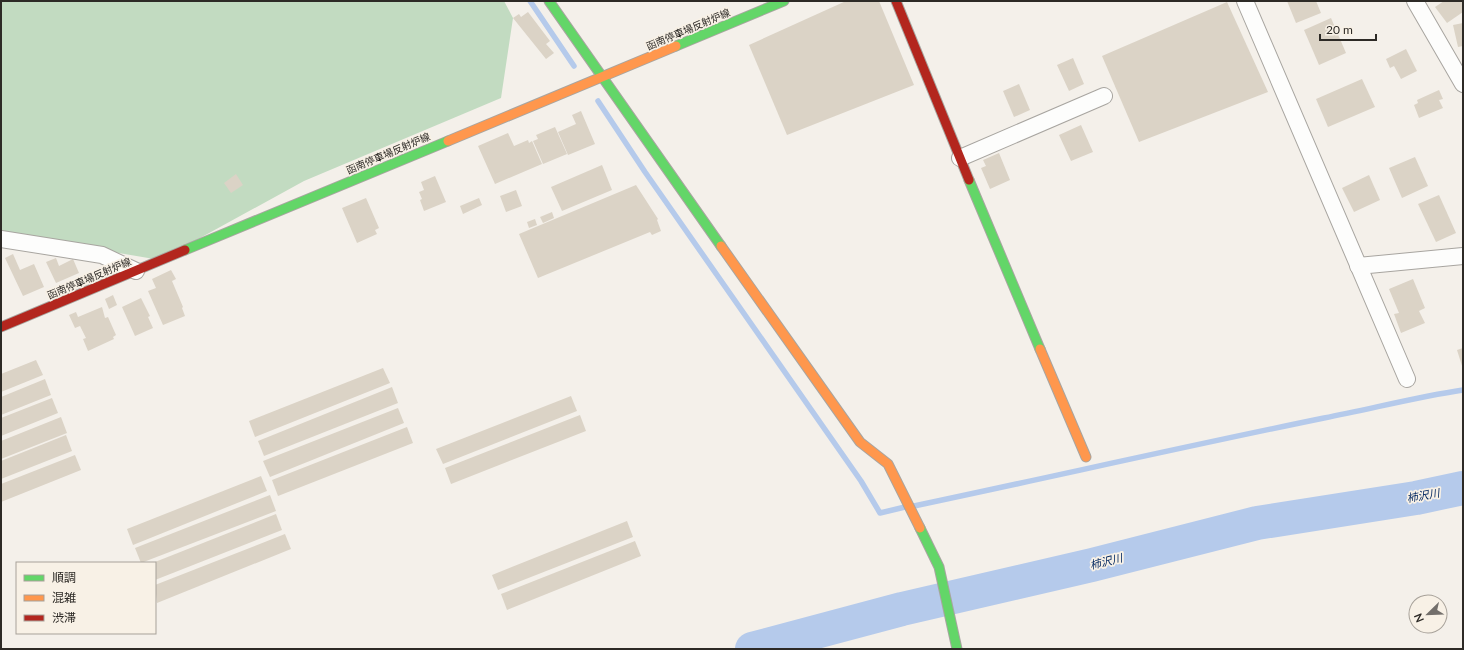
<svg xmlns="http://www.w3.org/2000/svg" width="1464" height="650" font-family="Lato,'Noto Sans JP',sans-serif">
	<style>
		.forest { fill: #c2dbc1 }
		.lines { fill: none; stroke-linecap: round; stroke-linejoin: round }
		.stream { stroke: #b5caeb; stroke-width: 5.5 }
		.river { stroke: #b5caeb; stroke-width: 34 }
		.building { fill: #dbd3c6 }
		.street-casing { stroke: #a8a5a0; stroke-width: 18 }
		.fast-casing { stroke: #a8a5a0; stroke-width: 11 }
		.slow-casing { stroke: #a8a5a0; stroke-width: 11 }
		.jam-casing { stroke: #a8a5a0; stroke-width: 11 }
		.street { stroke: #fdfdfc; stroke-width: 16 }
		.fast { stroke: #63d668; stroke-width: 9 }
		.slow { stroke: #ff974d; stroke-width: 9 }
		.jam { stroke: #b3261e; stroke-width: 9 }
		.labels { text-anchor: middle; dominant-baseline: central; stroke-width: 3.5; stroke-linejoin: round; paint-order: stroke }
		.street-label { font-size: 10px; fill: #2d2a26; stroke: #f8f1e6 }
		.water-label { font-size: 11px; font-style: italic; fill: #022760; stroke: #f8f1e6 }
	</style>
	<rect width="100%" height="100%" fill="#f4f0ea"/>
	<path class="forest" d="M1,1H504L513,18L501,98L304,181L160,260L1,233Z"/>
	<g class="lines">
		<g class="stream">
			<path d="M530,1L574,66"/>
			<path d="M598,101L645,172L861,481L880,513L905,507"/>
			<path d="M914,506C1051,477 1187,446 1324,418C1371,409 1416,397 1463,390"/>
		</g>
		<path class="river" d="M752,649L902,609L1092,565L1257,523L1416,498L1463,488"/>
	</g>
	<g class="building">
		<path d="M846,1H879L914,85L787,135L749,45Z"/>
		<path d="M1287,1H1316L1321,13L1296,23Z"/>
		<path d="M1444,1H1461L1463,3V12L1447,23L1435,7Z"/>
		<path d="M1227,2L1268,92L1139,142L1102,56Z"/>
		<path d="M528,12L550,41L546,44L554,53L546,59L513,18L519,14L521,17Z"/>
		<path d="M1331,18L1346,53L1319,65L1304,30Z"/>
		<path d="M1463,23V46L1458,47L1453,25Z"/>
		<path d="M1406,49L1417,71L1401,79L1394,66L1390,68L1386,59Z"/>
		<path d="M1073,58L1084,84L1069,91L1057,65Z"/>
		<path d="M1362,79L1375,107L1328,127L1316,99Z"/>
		<path d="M1019,84L1030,110L1014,117L1003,91Z"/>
		<path d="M1439,90L1443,99L1439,100L1443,108L1419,118L1414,105L1418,103L1417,100Z"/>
		<path d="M581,111L595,144L568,155L558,132L576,124L572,115Z"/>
		<path d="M1081,125L1093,152L1071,161L1059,135Z"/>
		<path d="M555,127L567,154L543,164L533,141L538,139L536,135Z"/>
		<path d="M508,133L514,146L528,140L529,143L532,141L542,164L495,184L478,146Z"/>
		<path d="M999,153L1010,180L990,189L981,168L986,166L983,160Z"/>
		<path d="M1415,157L1428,186L1402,198L1389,168Z"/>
		<path d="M602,165L612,190L562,211L551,187Z"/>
		<path d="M236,174L243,185L231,193L224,183Z"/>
		<path d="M1369,175L1380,200L1354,212L1342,188Z"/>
		<path d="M435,176L446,202L424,211L420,200L422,199L419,192L424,190L421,182Z"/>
		<path d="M636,185L658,219L657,220L661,231L652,235L650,232L538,278L519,234Z"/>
		<path d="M516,190L522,206L506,212L500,196Z"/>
		<path d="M1439,195L1456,233L1436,242L1418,204Z"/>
		<path d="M366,198L379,228L375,230L377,234L357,243L342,208Z"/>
		<path d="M479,198L482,205L463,214L460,206Z"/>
		<path d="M552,212L554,218L543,223L540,217Z"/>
		<path d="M535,219L537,225L529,228L527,222Z"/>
		<path d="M13,254L20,270L34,264L44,287L23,296L5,258Z"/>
		<path d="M56,258L59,266L73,259L79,273L56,283L46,262Z"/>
		<path d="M171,270L176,279L172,281L183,307L182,308L185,316L163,325L148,291L156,288L152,279Z"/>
		<path d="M1413,279L1425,308L1419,311L1425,323L1401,333L1394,314L1399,313L1389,289Z"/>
		<path d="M113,295L117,305L109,309L105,299Z"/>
		<path d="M141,298L150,316L148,317L153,328L135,336L122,307Z"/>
		<path d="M102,307L105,318L108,317L116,335L113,337L114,339L88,351L83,339L86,338L80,326L75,328L69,315L76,312L78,317Z"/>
		<path d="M1463,348V369L1457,350Z"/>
		<path d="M36,360L43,375L1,392V374Z"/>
		<path d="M383,368L390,383L255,437L249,421Z"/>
		<path d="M45,379L51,395L1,415V397Z"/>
		<path d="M392,387L398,403L264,456L258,441Z"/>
		<path d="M571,396L577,411L443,464L436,449Z"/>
		<path d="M52,398L58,413L1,436V418Z"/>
		<path d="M398,408L404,423L270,477L263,461Z"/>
		<path d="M580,415L586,431L451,484L445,468Z"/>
		<path d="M61,417L67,433L1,459V441Z"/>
		<path d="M407,427L413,443L278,496L272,480Z"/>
		<path d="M66,435L72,451L1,479V461Z"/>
		<path d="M75,455L81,470L1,502V484Z"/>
		<path d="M261,476L267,491L133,545L127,529Z"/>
		<path d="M270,495L276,511L141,563L135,548Z"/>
		<path d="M276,514L282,530L155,580V562Z"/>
		<path d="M627,521L633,537L498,590L492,575Z"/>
		<path d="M285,534L291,549L157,603L155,585Z"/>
		<path d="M635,541L641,556L507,610L501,594Z"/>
	</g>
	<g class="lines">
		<defs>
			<g id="street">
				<path d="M1245,1L1407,379"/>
				<path d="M1415,1L1463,84"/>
				<path d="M960,158L1104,96"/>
				<path d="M1,239L102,255L136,271"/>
				<path d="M1358,266L1463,256"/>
			</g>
			<g id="fast">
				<path d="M549,1L721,246"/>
				<path d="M676,46L784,1"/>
				<path d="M969,180L1040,349"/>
				<path d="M185,250L448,141"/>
				<path d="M920,528L939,567L957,649"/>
			</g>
			<g id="slow">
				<path d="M448,141L676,46"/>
				<path d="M721,246L860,442L888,464L920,528"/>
				<path d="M1040,349L1086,457"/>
			</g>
			<g id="jam">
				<path d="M896,1L969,180"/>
				<path d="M1,327L185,250"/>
			</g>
		</defs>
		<use href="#street" class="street-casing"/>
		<use href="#fast" class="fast-casing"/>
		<use href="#slow" class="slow-casing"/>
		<use href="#jam" class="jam-casing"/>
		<use href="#street" class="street"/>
		<use href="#fast" class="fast"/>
		<use href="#slow" class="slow"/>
		<use href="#jam" class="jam"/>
	</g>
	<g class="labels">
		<g class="street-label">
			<text transform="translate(688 29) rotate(-23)">函南停車場反射炉線</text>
			<text transform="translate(388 153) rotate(-23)">函南停車場反射炉線</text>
			<text transform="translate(89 278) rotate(-23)">函南停車場反射炉線</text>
		</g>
		<g class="water-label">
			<text transform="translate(1423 495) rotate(-10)">柿沢川</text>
			<text transform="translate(1106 561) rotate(-14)">柿沢川</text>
		</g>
	</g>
	<rect width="1464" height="650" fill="none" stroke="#2d2a26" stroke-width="4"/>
	<rect x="16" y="562" width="140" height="72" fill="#f8f1e6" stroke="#a7a199"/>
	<rect x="24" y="575" width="20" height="6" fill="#63d668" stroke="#a7a199"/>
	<text x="52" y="582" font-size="12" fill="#2d2a26">順調</text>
	<rect x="24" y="595" width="20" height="6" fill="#ff974d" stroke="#a7a199"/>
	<text x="52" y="602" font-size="12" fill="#2d2a26">混雑</text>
	<rect x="24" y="615" width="20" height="6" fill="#b3261e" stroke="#a7a199"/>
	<text x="52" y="622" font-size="12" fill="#2d2a26">渋滞</text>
	<g transform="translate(1428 614) rotate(247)"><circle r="19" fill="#f8f1e6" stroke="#a7a199"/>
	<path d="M0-3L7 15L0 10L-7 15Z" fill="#736f6b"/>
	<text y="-6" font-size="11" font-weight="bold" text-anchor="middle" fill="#2d2a26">N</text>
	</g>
	<path d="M1320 34v6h56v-6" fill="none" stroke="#2d2a26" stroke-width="2"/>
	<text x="1326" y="34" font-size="12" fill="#2d2a26" stroke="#f8f1e6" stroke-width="3" paint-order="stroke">20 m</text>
</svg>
